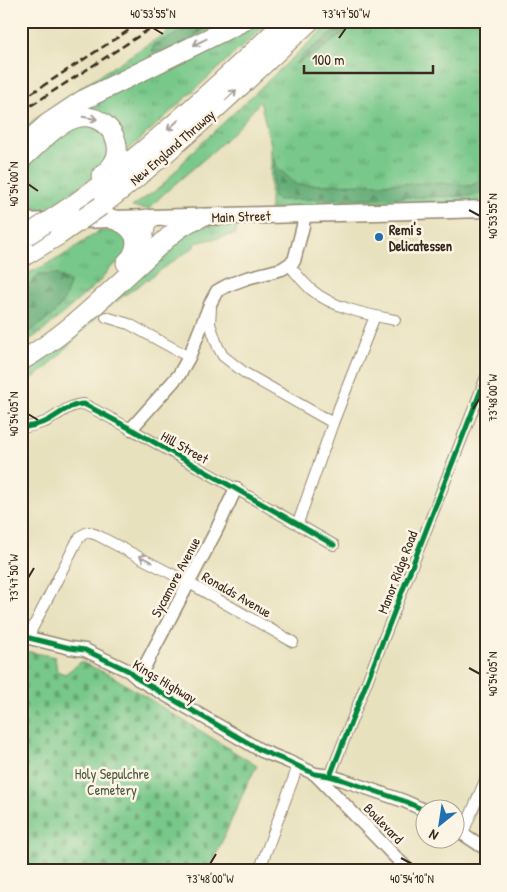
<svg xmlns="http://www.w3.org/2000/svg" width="507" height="892" font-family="'Patrick Hand',sans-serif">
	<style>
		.grass { fill: url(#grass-tufts); stroke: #5a7954 }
		.forest { fill: url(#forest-firs); stroke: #4e6b4a }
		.cemetery { fill: url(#cemetery-stones); stroke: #5a7954 }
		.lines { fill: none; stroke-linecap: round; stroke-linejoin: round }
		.minor-casing { stroke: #92866e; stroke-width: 12 }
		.tertiary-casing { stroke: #92866e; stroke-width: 15 }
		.primary-casing { stroke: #92866e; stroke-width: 19 }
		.motorway-casing { stroke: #92866e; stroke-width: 21 }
		.minor { stroke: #fff; stroke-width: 10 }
		.tertiary { stroke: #fff; stroke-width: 12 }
		.primary { stroke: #fff; stroke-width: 16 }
		.motorway { stroke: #fff; stroke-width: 19 }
		.rail { stroke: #3b2a1e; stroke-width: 2.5; stroke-dasharray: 8 4; stroke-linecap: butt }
		.motorway-bridge-casing { stroke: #92866e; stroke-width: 21; stroke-linecap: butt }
		.motorway-bridge { stroke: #fff; stroke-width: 19 }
		.cycleway-casing { stroke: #fcf5e5; stroke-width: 8 }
		.cycleway { stroke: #00873e; stroke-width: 5 }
		.oneway { stroke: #a79f9a }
		.ticks { fill: none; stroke: #3b2a1e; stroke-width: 2 }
		.poi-dot { fill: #1f6fb2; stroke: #fcf5e5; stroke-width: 2 }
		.labels { text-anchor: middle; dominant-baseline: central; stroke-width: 5; stroke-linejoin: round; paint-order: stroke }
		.street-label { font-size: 14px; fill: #3b2a1e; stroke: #fcf5e5 }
		.poi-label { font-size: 14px; font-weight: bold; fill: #3b2a1e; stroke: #fcf5e5; text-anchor: start }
		.park-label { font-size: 14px; fill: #4d593e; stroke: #fcf5e5 }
		.neatline { fill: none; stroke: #3b2a1e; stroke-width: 2 }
		.ticks-label { font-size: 12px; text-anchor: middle; fill: #3b2a1e }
	</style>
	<defs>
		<pattern id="grass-tufts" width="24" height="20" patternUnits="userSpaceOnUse" patternTransform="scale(1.25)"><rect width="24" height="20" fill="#78c88a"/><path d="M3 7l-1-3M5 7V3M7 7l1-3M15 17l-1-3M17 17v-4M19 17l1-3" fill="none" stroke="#64a370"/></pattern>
		<pattern id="forest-firs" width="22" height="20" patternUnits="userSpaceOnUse" patternTransform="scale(1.25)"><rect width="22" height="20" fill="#62ac76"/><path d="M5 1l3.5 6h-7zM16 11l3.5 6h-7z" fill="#528c60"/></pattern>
		<pattern id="cemetery-stones" width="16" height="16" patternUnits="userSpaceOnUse" patternTransform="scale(1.25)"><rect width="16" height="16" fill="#78c88a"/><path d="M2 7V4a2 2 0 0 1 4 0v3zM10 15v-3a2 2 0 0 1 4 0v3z" fill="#64a370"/></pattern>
	</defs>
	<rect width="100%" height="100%" fill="#fcf5e5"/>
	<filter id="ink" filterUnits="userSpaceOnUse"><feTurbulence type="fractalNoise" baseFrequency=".02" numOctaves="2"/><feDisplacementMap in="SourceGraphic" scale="10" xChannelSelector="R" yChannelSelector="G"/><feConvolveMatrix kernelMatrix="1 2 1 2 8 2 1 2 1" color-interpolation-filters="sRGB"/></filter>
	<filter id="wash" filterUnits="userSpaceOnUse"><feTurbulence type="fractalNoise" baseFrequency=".0096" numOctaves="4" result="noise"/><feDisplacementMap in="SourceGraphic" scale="20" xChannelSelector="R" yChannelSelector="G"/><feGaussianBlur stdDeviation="1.12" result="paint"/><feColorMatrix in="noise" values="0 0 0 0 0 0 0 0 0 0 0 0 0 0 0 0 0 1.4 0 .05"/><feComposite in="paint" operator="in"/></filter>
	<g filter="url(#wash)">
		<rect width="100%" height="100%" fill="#e8e1be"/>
		<g class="grass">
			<path d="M185,21H231L21,136V129L89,82Z"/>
			<path d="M257,21H270L123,155L78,109Z"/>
			<path d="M332,21H486V174L478,208L270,210L271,145L260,101C240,128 214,151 189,172C175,184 161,195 149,209L132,207L162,186L192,152Z"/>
			<path d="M84,123C98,128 106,135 111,149L105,163L94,176L60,200L45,209L21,211V169L25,164L64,132Z"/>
			<path d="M237,225L236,234L195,243L194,247L106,308L97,316L47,368L21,386V368L190,227Z"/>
			<path d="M99,231L126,232L128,254L108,270L101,280L43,331L21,345V277L61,257Z"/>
		</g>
		<g class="forest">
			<path d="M197,21H214C199,35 173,54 152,52L154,44L171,37Z"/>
			<path d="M348,21H360L318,52L295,64L303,55Z"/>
			<path d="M486,158V174L481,193L470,196L277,200L273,197L274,159L278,168L297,185L442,183L470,186L479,181L482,163Z"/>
			<path d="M56,274L69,283C65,313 44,320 21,337V292L39,275Z"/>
		</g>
		<path class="cemetery" d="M21,650L55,657L57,671L65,674L81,662L112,676L257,766L248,782L209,871H21Z"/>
	</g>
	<g filter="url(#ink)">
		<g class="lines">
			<defs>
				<g id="minor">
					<path d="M289,265C297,274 304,284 313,291C333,308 370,315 395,320"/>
					<path d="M211,308L210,324L218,347L223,356L245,373L333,423"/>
					<path d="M106,317L129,324L189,357"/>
					<path d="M21,428C29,427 37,425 45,422C58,416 69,404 84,404L131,429L334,545"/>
					<path d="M298,523L333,423L375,316"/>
					<path d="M28,637L77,541L82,535L88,532L97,535L189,583L293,642"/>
					<path d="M330,776L486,377"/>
					<path d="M463,833L486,778"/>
					<path d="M259,871L298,766"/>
				</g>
				<g id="tertiary">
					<path d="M131,429L179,375L189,357L211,302L217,291L228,285L247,278L282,269L294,261L303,226L304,214"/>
					<path d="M21,636L70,648L85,650L129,671L138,679L262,751L287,761L315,774L330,776L343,780L404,801L424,810"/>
					<path d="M138,679L216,531L236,488"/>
					<path d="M315,774L409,871"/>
					<path d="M454,828L486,849"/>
				</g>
				<g id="primary">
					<path d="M76,220L486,209"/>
					<path d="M21,222L51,221"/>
				</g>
				<g id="motorway">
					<path d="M21,147L47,124L83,100L244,21"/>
					<path d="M21,160C37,146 55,124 76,118C102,110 129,142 112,165C109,170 105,173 101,176"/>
					<path d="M101,206C175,149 242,85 310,21"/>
					<path d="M70,207C148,152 216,86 286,21"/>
					<path d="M112,219C129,224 142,236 133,254"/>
					<path d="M21,258L59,235"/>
					<path d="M126,263L141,247L147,219"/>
					<path d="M21,361C67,335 104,296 143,261C161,245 177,225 200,218"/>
				</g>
			</defs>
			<use href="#minor" class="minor-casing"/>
			<use href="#tertiary" class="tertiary-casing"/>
			<use href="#primary" class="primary-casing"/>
			<use href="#motorway" class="motorway-casing"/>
			<use href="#minor" class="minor"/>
			<use href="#tertiary" class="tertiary"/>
			<use href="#primary" class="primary"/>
			<use href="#motorway" class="motorway"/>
			<g class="rail">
				<path d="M21,100L143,21"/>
				<path d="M21,112L162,21"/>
			</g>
			<defs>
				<g id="motorway-bridge">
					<path d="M59,235L101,206"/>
					<path d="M26,236L70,207"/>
				</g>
			</defs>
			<use href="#motorway-bridge" class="motorway-bridge-casing"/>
			<use href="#motorway-bridge" class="motorway-bridge"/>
			<defs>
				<g id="cycleway">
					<path d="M21,428C29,427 37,425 45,422C58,416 69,404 84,404L131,429L334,545"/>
					<path d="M21,636L70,648L85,650L129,671L138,679L262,751L287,761L315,774L330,776L343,780L404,801L424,810"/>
					<path d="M330,776L486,377"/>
				</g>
			</defs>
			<use href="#cycleway" class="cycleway-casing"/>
			<use href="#cycleway" class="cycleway"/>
		</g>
		<defs><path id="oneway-shaft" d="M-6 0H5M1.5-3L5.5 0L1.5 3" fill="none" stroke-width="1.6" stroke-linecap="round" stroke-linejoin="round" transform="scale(1.25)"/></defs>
		<g class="oneway">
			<use href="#oneway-shaft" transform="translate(200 42) rotate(154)"/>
			<use href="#oneway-shaft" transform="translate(231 95) rotate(-43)"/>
			<use href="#oneway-shaft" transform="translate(90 118) rotate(9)"/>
			<use href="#oneway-shaft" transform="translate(173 125) rotate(138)"/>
			<use href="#oneway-shaft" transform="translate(146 559) rotate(-152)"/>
		</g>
	</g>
	<path class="ticks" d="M153,28L163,34M339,38L346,28M28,184L38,191M469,210L480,216M473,409L480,398M28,414L38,420M28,578L34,568M469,668L480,674M401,858L412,864M210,864L216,854"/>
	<circle class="poi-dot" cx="379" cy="237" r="5"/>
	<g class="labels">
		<g class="street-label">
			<text transform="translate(172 147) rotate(-41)">New England Thruway</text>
			<text transform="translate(241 216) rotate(-2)">Main Street</text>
			<text transform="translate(185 447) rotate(29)">Hill Street</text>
			<text transform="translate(397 572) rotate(-69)">Manor Ridge Road</text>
			<text transform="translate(175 577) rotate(-62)">Sycamore Avenue</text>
			<text transform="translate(237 594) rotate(30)">Ronalds Avenue</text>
			<text transform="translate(165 681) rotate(31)">Kings Highway</text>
			<text transform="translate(384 823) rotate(46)">Boulevard</text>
		</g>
		<g class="poi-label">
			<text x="389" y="229">Remi's<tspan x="389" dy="16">Delicatessen</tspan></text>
		</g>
		<g class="park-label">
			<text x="112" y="773">Holy Sepulchre<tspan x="112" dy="16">Cemetery</tspan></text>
		</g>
	</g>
	<rect width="507" height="892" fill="none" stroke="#fcf5e5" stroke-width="55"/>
	<g transform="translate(440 824) rotate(210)"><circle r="24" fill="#fcf5e5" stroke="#afa495"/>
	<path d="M0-4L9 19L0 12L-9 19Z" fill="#1f6fb2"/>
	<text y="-8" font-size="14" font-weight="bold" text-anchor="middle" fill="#3b2a1e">N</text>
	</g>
	<path d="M304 65v8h129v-8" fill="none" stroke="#3b2a1e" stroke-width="2.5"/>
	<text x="312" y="65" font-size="15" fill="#3b2a1e" stroke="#fcf5e5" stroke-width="4" paint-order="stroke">100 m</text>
	<rect x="28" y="28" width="452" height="836" class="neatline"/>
	<g class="ticks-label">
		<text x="153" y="18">40°53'55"N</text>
		<text x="346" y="18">73°47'50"W</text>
		<text transform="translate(14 184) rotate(-90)" y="4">40°54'00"N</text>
		<text transform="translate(493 216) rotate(-90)" y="4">40°53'55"N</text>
		<text transform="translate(493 398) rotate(-90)" y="4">73°48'00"W</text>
		<text transform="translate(14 414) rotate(-90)" y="4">40°54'05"N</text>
		<text transform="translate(14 578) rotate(-90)" y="4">73°47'50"W</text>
		<text transform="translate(493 674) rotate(-90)" y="4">40°54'05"N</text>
		<text x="210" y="883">73°48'00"W</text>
		<text x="412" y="883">40°54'10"N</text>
	</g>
</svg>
